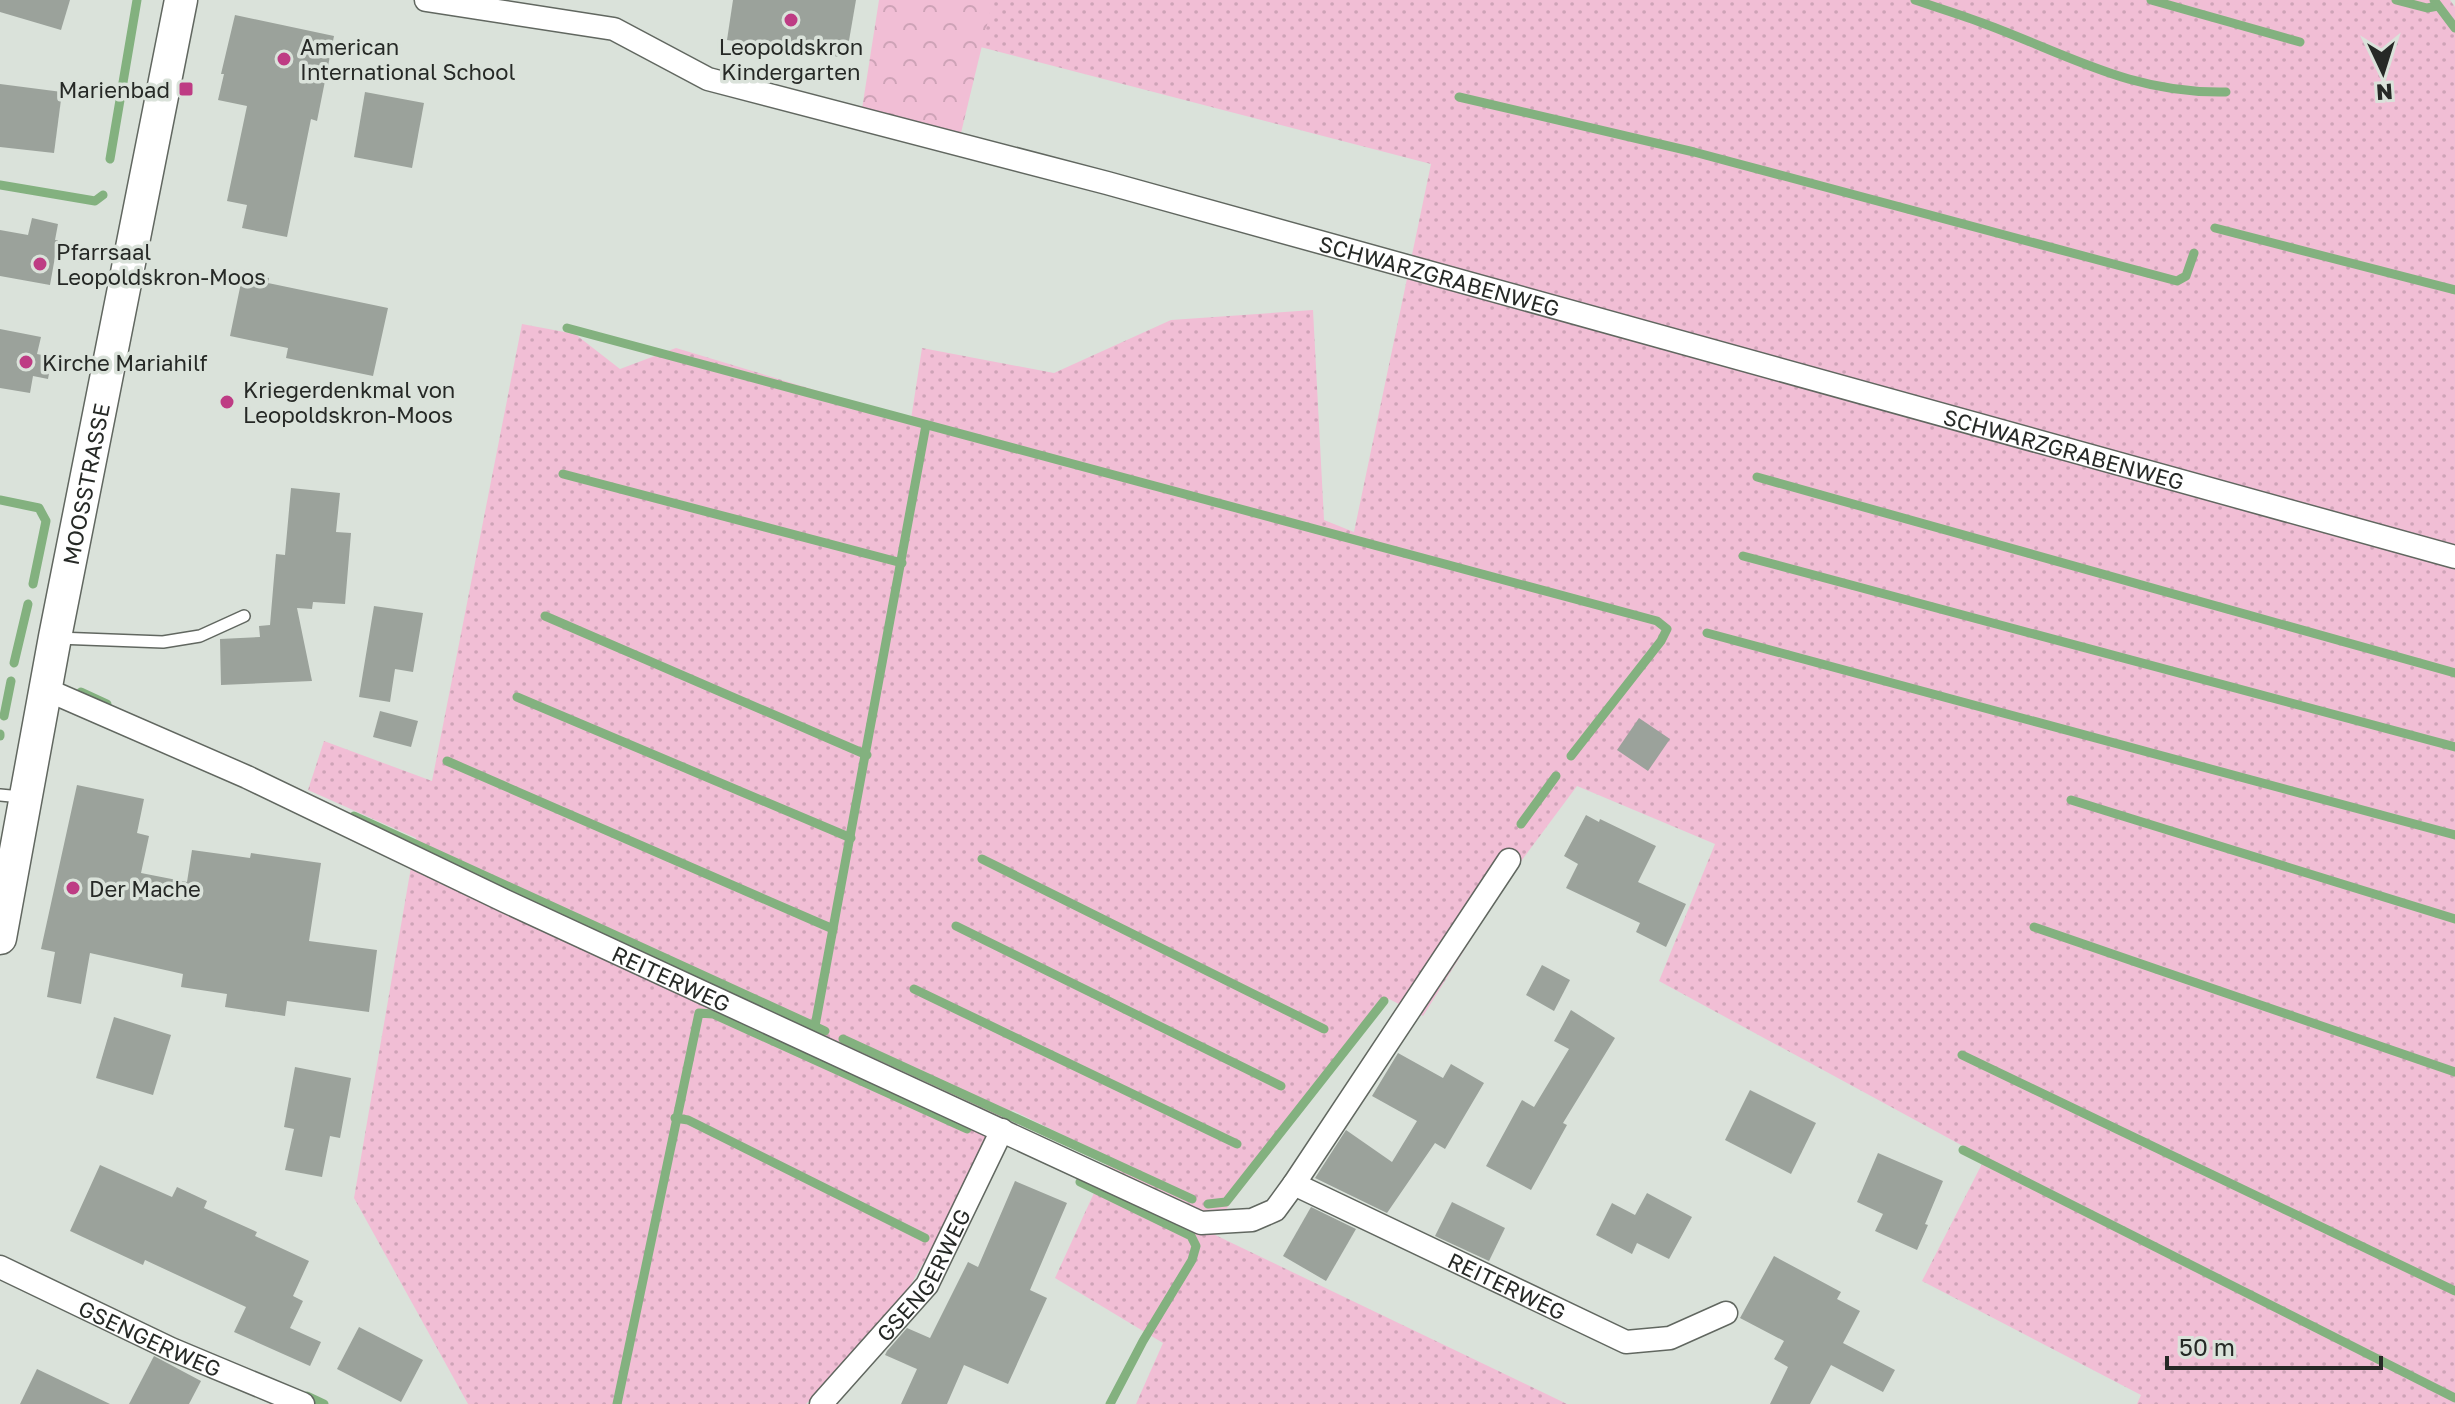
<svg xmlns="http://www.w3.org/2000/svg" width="2455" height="1404" font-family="'Golos Text',sans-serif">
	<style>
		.grass { fill: url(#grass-dots) }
		.park { fill: url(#park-crowns) }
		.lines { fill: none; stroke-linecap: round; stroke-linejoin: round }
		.stream { stroke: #83b17f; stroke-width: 9 }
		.building { fill: #9ba29b }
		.lane-casing { stroke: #616760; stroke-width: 14 }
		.street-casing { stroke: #616760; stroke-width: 25 }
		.secondary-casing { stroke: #616760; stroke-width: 35 }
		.lane { stroke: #fff; stroke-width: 11 }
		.street { stroke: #fff; stroke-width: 22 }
		.secondary { stroke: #fff; stroke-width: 32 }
		.poi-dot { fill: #be3c84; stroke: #dae2da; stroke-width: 3 }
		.labels { text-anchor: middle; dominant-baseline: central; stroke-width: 7; stroke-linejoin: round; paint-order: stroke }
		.poi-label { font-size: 22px; fill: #262926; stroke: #dae2da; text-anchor: start }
		.street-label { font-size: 22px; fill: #262926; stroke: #dae2da }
	</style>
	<defs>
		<pattern id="grass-dots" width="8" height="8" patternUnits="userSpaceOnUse" patternTransform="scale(2)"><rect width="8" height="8" fill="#f1bed5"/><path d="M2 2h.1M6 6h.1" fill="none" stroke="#cea3b7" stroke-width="1.8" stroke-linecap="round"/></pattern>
		<pattern id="park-crowns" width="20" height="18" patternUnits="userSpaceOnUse" patternTransform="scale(2)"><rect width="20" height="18" fill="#f1bed5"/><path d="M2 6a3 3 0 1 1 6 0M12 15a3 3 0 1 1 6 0" fill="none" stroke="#cea3b7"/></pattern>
	</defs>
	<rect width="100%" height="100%" fill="#dae2da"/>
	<path class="grass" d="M921,0H2450L2455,7V1404H2137L2141,1395L1922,1281L1985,1158L1659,981L1715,844L1577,786L1513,872L1423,1016L1389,999L1227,1208L1211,1233L1567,1404H1136L1163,1343L1055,1278L1110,1158L1012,1110L910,1286L860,1349L806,1404H468L354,1198L416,838L308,790L324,741L432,781L522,324L575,334L620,369L676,348L911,419L922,348L1054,373L1171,320L1313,310L1324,520L1354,532L1431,164L911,29Z"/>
	<path class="park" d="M879,0H993L961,133L862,109Z"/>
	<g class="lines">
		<g class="stream">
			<path d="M1915,0C1938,8 1962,15 1985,24C2069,55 2132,94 2226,92"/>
			<path d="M2151,0L2300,42"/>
			<path d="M2396,0L2427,8L2438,6"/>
			<path d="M2434,0L2455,28"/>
			<path d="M1459,97L1694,152L2177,281L2186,276L2194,253"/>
			<path d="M110,159L137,0"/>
			<path d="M0,185L95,201L103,195"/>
			<path d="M2215,228L2455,290"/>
			<path d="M567,328L1657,621L1667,629L1661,641L1571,756"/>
			<path d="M563,474L902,563"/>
			<path d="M1757,477L2455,673"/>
			<path d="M0,500L39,508L46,521L33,584"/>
			<path d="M1743,556L2455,747"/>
			<path d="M545,616L867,755"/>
			<path d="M1707,633L2455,835"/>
			<path d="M14,663L28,604"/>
			<path d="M81,692L107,704"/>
			<path d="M517,697L851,838"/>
			<path d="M4,716L11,681"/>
			<path d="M0,736V734"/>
			<path d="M447,761L833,929"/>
			<path d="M2071,800L2455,919"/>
			<path d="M354,816L825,1031"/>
			<path d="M1521,824L1556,776"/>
			<path d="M982,859L1324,1029"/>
			<path d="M956,926L1281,1086"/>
			<path d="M2034,927L2455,1072"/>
			<path d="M914,989L1237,1144"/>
			<path d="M815,1026L926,425"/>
			<path d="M843,1039L1192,1199"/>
			<path d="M1962,1055L2455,1291"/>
			<path d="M675,1118L688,1120L925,1238"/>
			<path d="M1963,1150L2455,1398"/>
			<path d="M1080,1182L1191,1236L1196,1246L1192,1260L1143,1341L1110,1404"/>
			<path d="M1208,1204L1226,1202L1384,1001"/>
			<path d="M307,1396L324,1404"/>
			<path d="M617,1404L699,1013L713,1014L967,1129"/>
		</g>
	</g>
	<g class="building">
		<path d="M0,0H70L61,30L0,12Z"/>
		<path d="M733,0H856L846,58L727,40Z"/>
		<path d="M235,15L334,36L317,121L311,119L287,237L242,228L247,205L227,201L247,106L218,100L224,74H221Z"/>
		<path d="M0,84L62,92L54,153L0,147Z"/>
		<path d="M365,92L424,103L412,168L354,157Z"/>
		<path d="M32,218L58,224L55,240H58L50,285L0,276V230L28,235Z"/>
		<path d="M243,273L269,278L268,283L388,308L373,376L286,358L288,348L230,336Z"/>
		<path d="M0,329L41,337L37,354L52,357L48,379L33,376L30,393L0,388Z"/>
		<path d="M291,488L340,493L336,532L351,533L345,604L313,602L312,609L297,608L312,681L221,685L220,639L260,637L259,626L270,625L276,554L285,555Z"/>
		<path d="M374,606L423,613L413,672L395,669L390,702L359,697Z"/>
		<path d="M380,711L418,721L411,747L373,737Z"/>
		<path d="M1639,718L1670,739L1648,771L1617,750Z"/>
		<path d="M77,785L144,799L137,833L149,836L141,873L187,882L192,850L250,858L251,853L321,863L309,941L377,950L369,1012L287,1001L285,1016L225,1007L227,994L181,987L183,974L90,953L81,1004L47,997L55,952L41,949Z"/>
		<path d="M1586,815L1599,822L1600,819L1656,846L1638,882L1686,904L1666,947L1636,932L1640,923L1566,888L1578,864L1564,856Z"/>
		<path d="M1542,965L1570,980L1554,1011L1526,995Z"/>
		<path d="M1571,1010L1615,1038L1563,1123L1567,1125L1531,1190L1486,1166L1522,1100L1534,1107L1569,1049L1554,1041Z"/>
		<path d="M114,1017L171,1035L153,1095L96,1078Z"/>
		<path d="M1398,1053L1443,1078L1451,1064L1484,1083L1445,1149L1435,1143L1387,1213L1315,1178L1346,1130L1392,1162L1417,1121L1372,1096Z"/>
		<path d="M295,1067L351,1078L340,1138L330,1136L322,1177L285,1170L294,1129L284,1127Z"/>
		<path d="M1750,1090L1816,1123L1791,1174L1725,1140Z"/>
		<path d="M1878,1153L1943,1181L1925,1224L1928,1225L1917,1250L1875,1231L1883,1214L1857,1202Z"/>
		<path d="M100,1165L172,1197L177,1187L207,1201L204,1208L257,1232L255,1236L309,1261L293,1296L303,1301L290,1328L321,1342L310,1366L234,1332L246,1307L145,1260L143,1265L70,1231Z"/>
		<path d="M1015,1181L1067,1203L1030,1290L1047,1298L1008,1384L964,1365L947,1404H901L917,1369L885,1355L887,1351L907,1328L930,1338L968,1262L978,1267Z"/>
		<path d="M1647,1193L1692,1217L1669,1259L1637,1243L1632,1254L1596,1235L1612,1203L1635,1215Z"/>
		<path d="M1452,1202L1505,1228L1489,1261L1435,1236Z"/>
		<path d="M1311,1207L1356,1229L1326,1281L1283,1256Z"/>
		<path d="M1774,1256L1841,1292L1837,1299L1860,1311L1843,1343L1895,1370L1883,1392L1831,1365L1810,1404H1770L1788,1367L1774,1359L1784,1341L1740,1318Z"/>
		<path d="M359,1327L423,1360L401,1402L337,1369Z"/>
		<path d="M154,1356L201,1381L189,1404H129Z"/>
		<path d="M37,1369L110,1404H20Z"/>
	</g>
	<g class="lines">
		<defs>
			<g id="lane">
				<path d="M57,638L163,642L200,636L244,616"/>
				<path d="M0,795L21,797"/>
			</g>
			<g id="street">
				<path id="s1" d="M426,0L614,29L708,79L1107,183L2455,557"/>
				<path id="s2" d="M45,689L247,777L505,901L1201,1223L1252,1220L1275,1210L1294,1184L1509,860"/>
				<path id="s3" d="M1294,1184L1626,1342L1670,1338L1726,1313"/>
				<path id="s4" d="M0,1267L171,1349L303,1404"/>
				<path id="s5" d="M821,1404L927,1285L1002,1130"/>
			</g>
			<g id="secondary">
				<path id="s6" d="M0,938L55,637L181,0"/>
			</g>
		</defs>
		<use href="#lane" class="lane-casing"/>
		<use href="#street" class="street-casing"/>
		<use href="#secondary" class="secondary-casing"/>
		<use href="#lane" class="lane"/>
		<use href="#street" class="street"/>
		<use href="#secondary" class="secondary"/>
	</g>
	<g class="poi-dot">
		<circle cx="791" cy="20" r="8"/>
		<circle cx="284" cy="59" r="8"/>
		<rect x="178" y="81" width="16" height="16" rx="4"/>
		<circle cx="40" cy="264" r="8"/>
		<circle cx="26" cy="362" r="8"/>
		<circle cx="227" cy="402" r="8"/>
		<circle cx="73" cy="888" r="8"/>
	</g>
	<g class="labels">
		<g class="poi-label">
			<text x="300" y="46">American<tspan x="300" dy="25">International School</tspan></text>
			<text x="791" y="46" text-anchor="middle">Leopoldskron<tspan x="791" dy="25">Kindergarten</tspan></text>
			<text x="170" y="89" text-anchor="end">Marienbad</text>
			<text x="56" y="251">Pfarrsaal<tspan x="56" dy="25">Leopoldskron-Moos</tspan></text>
			<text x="42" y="362">Kirche Mariahilf</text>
			<text x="243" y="389">Kriegerdenkmal von<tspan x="243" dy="25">Leopoldskron-Moos</tspan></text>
			<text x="89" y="888">Der Mache</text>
		</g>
		<g class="street-label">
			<text stroke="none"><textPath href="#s1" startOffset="1054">SCHWARZGRABENWEG</textPath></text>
			<text stroke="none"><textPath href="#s1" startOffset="1702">SCHWARZGRABENWEG</textPath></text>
			<text stroke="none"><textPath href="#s6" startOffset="462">MOOSSTRASSE</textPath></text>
			<text stroke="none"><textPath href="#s2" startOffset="690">REITERWEG</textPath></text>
			<text stroke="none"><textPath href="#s5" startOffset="166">GSENGERWEG</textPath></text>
			<text stroke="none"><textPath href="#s3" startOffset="236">REITERWEG</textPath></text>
			<text stroke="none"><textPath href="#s4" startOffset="166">GSENGERWEG</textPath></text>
		</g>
	</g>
	<g transform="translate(2383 72) rotate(176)" stroke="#dae2da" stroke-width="6" paint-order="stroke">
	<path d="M0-6L14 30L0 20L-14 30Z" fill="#262926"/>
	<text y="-12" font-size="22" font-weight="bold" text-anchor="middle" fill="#262926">N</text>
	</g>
	<path d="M2167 1356v12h214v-12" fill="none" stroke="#262926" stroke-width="4"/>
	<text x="2179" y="1356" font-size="24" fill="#262926" stroke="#dae2da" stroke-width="6" paint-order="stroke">50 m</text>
</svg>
